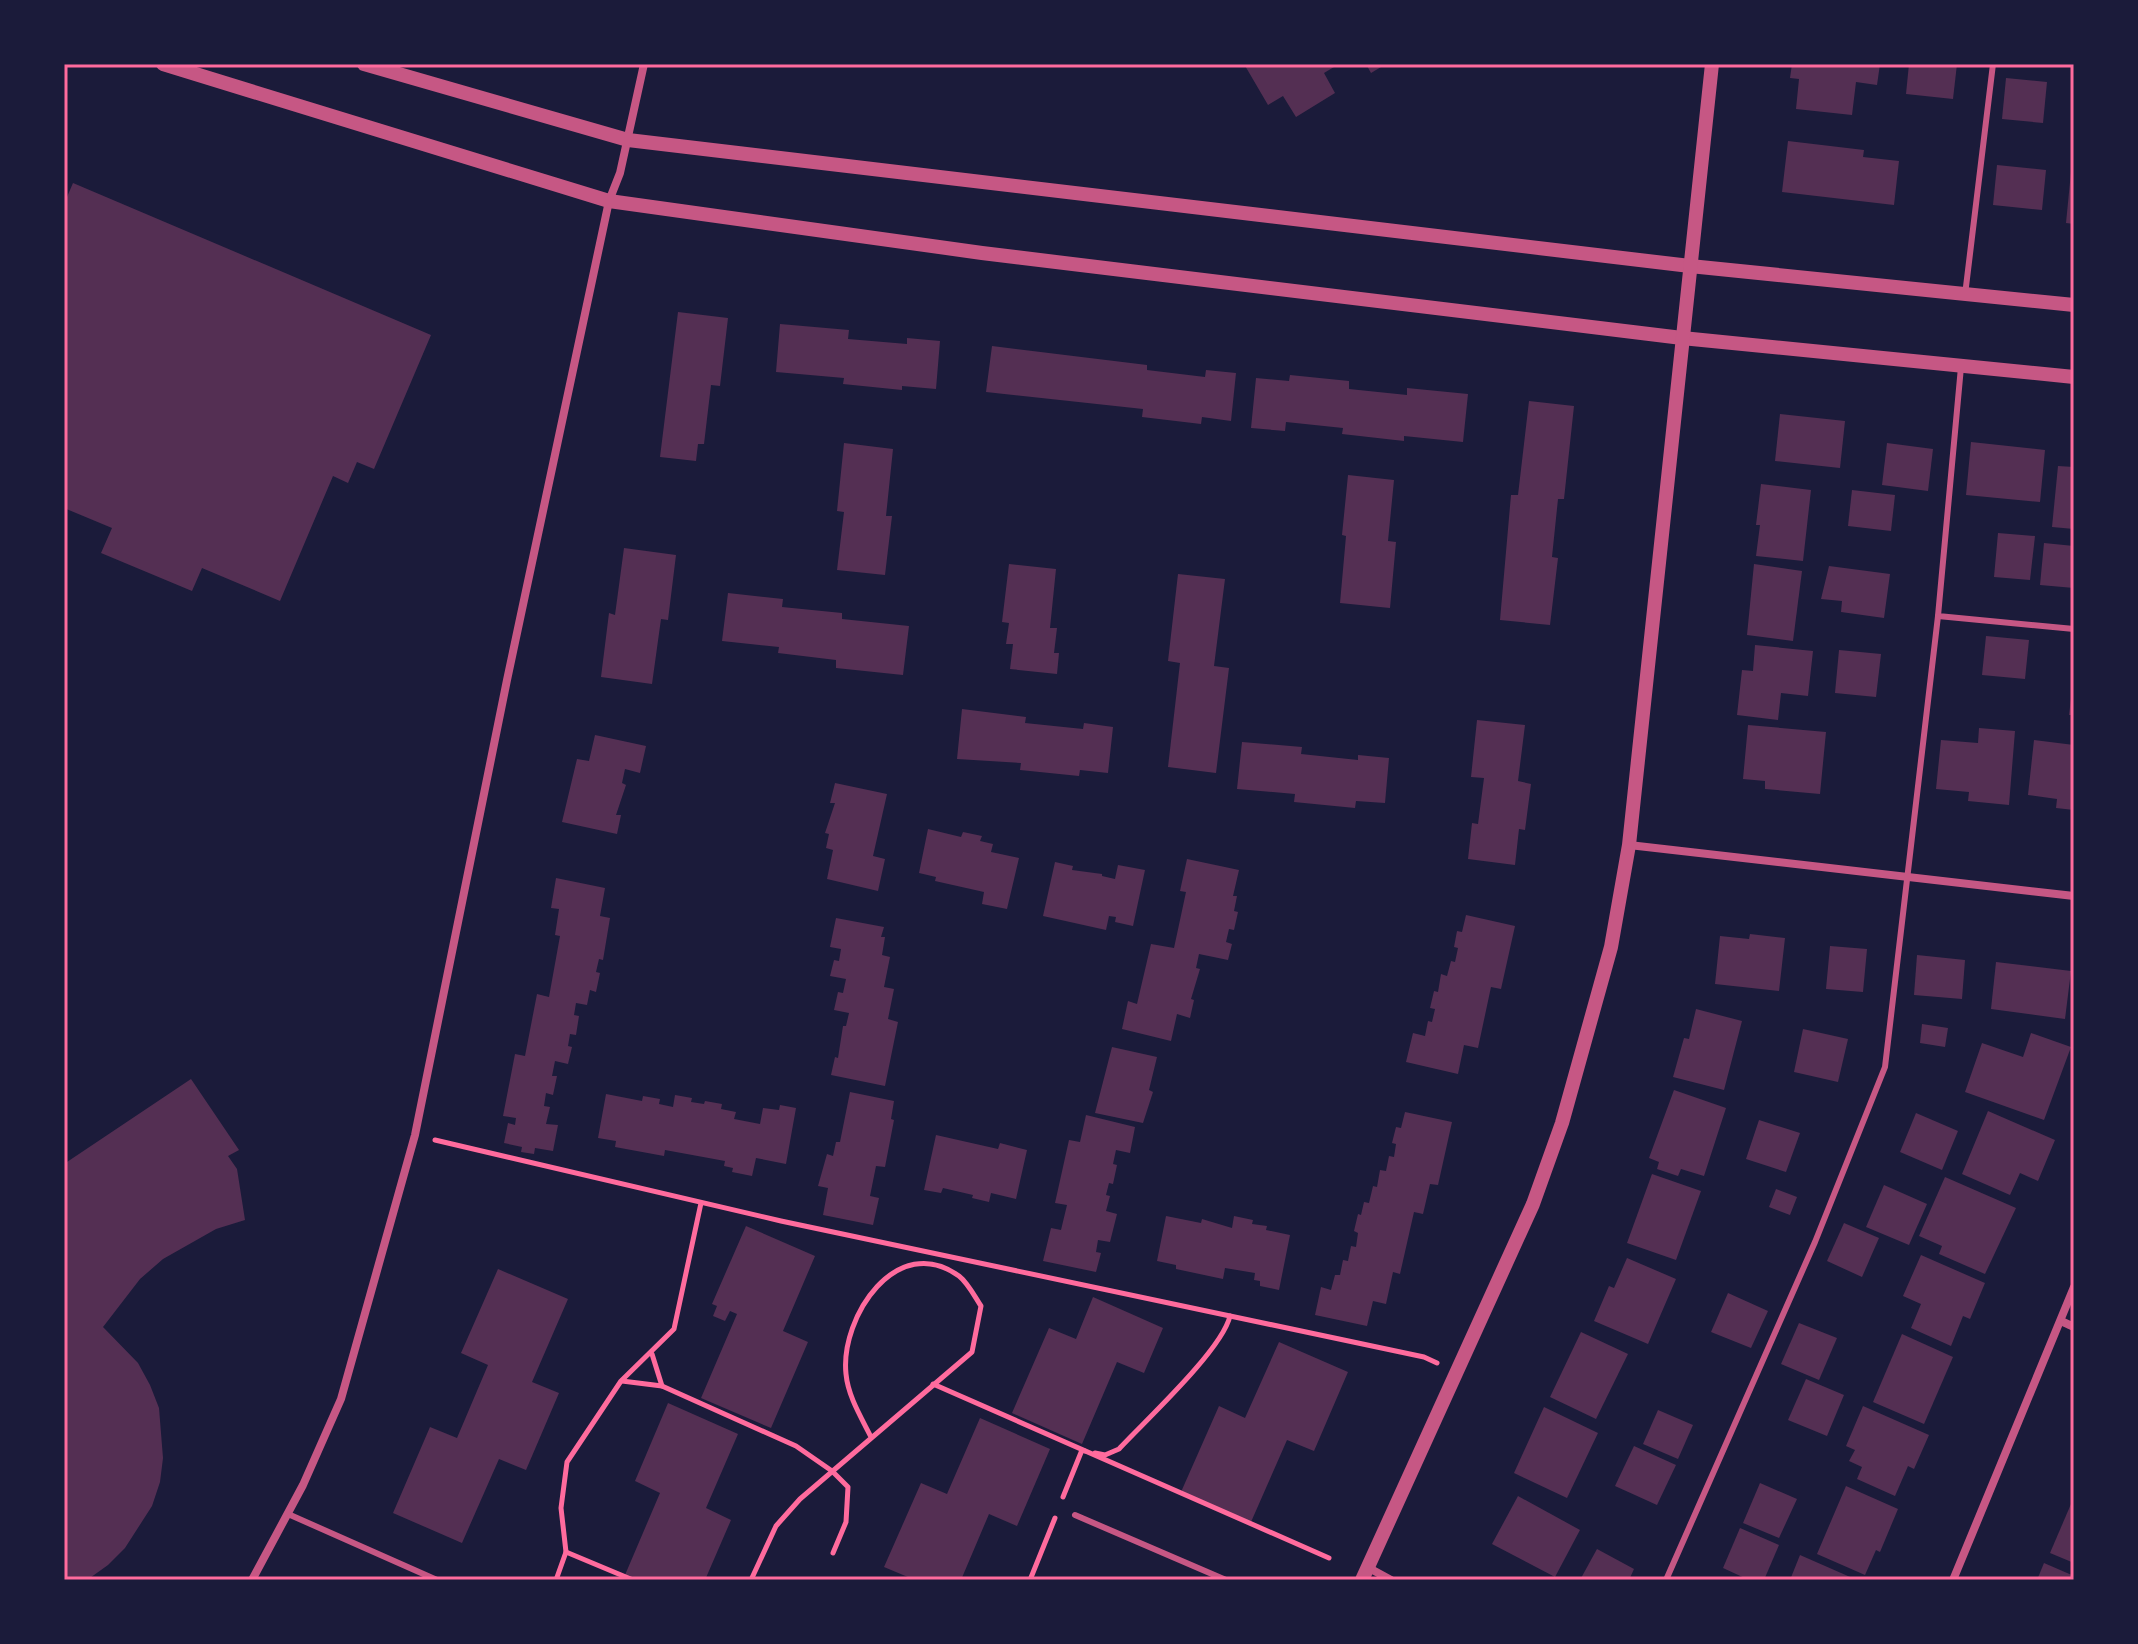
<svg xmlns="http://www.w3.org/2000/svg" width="2138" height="1644" font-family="Manrope,sans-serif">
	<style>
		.building { fill: #542f53 }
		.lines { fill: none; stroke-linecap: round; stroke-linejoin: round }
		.path { stroke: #ff6b9d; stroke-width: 5 }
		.service { stroke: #c65784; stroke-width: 6 }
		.minor { stroke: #c65784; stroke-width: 8 }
		.tertiary { stroke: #c65784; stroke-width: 14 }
		.neatline { fill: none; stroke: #ff6b9d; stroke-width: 3 }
	</style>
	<rect width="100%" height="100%" fill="#1b1b3a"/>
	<g class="building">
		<path d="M1244,64H1339L1324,73L1335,93L1296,117L1283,96L1268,105Z"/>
		<path d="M1366,64H1386L1371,73Z"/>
		<path d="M1792,64H1880L1877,85L1856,82L1852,115L1796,109L1799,79L1790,78Z"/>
		<path d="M1909,64H1957L1953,99L1906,94Z"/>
		<path d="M2006,78L2047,82L2043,123L2002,119Z"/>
		<path d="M1788,141L1864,150L1863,157L1899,161L1894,205L1782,192Z"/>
		<path d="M1997,165L2046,170L2042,210L1993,205Z"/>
		<path d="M2071,172H2074V224L2066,223Z"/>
		<path d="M73,183L431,335L374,469L357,462L348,483L333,476L280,601L202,568L192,591L101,553L112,528L64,508V204Z"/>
		<path d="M678,312L728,318L720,386L711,385L704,444H698L696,461L660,457Z"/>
		<path d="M780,324L849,330L848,339L907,344V338L940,341L936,389L902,386V390L843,384L844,378L776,372Z"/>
		<path d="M992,346L1147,365V370L1205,377L1206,370L1236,373L1231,421L1202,417L1201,424L1142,417L1143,409L986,392Z"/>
		<path d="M1290,375L1349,381V389L1407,395V388L1468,394L1463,442L1404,436V441L1342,434L1343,428L1286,422L1285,431L1251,428L1256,378L1289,381Z"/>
		<path d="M1529,401L1574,406L1564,499H1558L1552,557L1558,558L1550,625L1500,620L1511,495H1518Z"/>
		<path d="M1780,414L1845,421L1840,468L1775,461Z"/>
		<path d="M1971,442L2045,450L2040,502L1966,495Z"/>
		<path d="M844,443L893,449L886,516H892L885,575L837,570L844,512L837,511Z"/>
		<path d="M1887,443L1933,449L1928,491L1882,485Z"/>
		<path d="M2058,466L2074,467V529L2052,527Z"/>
		<path d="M1348,475L1394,480L1388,541L1396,542L1390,608L1340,603L1346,536L1342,535Z"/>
		<path d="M1761,484L1811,490L1803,561L1756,556L1760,525H1756Z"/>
		<path d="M1852,490L1895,495L1891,531L1848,526Z"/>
		<path d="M1998,533L2035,536L2030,580L1994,577Z"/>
		<path d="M2044,543L2074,546V588L2040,585Z"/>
		<path d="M624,548L676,555L668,620L661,619L652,684L601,677L609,613L615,615Z"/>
		<path d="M1009,564L1056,569L1050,628H1057L1054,653H1059L1057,674L1010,669L1013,644H1006L1009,623L1002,622Z"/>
		<path d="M1754,564L1802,571L1793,641L1747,635Z"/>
		<path d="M1829,566L1890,574L1884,618L1841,612L1842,601L1821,599Z"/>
		<path d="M1178,574L1225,579L1214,666L1229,668L1216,773L1168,767L1180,663L1168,661Z"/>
		<path d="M728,593L783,599L782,607L842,613V619L909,626L903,675L836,668V660L778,653L779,647L722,641Z"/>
		<path d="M1986,636L2029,640L2025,679L1982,675Z"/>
		<path d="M1755,645L1813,651L1808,696L1781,693L1778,720L1737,715L1742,670L1753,671Z"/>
		<path d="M1839,650L1881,654L1876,697L1835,693Z"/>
		<path d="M2072,691H2074V715H2069Z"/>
		<path d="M962,709L1026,717L1025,723L1083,729L1084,723L1113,727L1108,773L1080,770L1079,776L1020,770L1021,763L957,759Z"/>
		<path d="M1477,720L1525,725L1518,781L1531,784L1525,830L1519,829L1515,865L1468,859L1472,823L1478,824L1484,778L1471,777Z"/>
		<path d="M1748,725L1826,732L1820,794L1765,789V781L1743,779Z"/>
		<path d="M1979,728L2015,731L2009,805L1968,801L1969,792L1936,789L1941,740L1978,743Z"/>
		<path d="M595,735L646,746L640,773L625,769L622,783L626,785L616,815H621L617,834L562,822L577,759L589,761Z"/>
		<path d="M2034,740L2074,745V810L2056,808L2057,799L2028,795Z"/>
		<path d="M1242,742L1302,747L1301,754L1358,760V755L1389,758L1385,803L1356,801L1355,808L1294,802L1295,794L1237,789Z"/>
		<path d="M835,783L887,794L873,856L885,859L878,891L827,879L833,850L826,848L829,834L825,833L835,803H830Z"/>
		<path d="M928,829L961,837L963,832L982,836L980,841L993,844L991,852L1019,858L1007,909L982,904L984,892L935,881L936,877L919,873Z"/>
		<path d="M1187,859L1239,870L1233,896H1237L1234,911L1238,912L1234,930L1229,929L1226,942L1232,944L1228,960L1199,954L1196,968L1200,969L1191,999L1194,1000L1190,1018L1177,1014L1171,1041L1122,1029L1128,1001L1137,1004L1151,944L1174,948L1186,892L1180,891Z"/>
		<path d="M1055,862L1073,866L1072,870L1102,874V876L1115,879L1118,865L1145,870L1133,926L1115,922L1116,917L1109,916L1106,930L1043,916Z"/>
		<path d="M556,878L605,888L600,916L610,918L603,960L599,959L596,972L600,973L596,992L590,990L587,1005L576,1003L574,1015L579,1016L576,1035L570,1034L568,1046L572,1047L568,1064L555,1061L552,1076H557L553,1095L546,1093L544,1106L550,1107L546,1124L558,1125L553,1151L535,1148L534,1154L521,1152L522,1147L504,1143L508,1123L515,1125L516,1118L503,1116L515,1054L525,1056L537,994L549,997L560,936L555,935L559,909L551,908Z"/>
		<path d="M1466,915L1515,926L1501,989L1491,987L1478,1048L1464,1045L1458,1074L1406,1062L1413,1033L1425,1036L1428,1021L1432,1022L1435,1009L1430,1008L1434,991L1438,992L1441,974L1447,976L1451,961L1455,962L1458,948L1454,947L1457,931L1462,932Z"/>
		<path d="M836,918L884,927L881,937H885L882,955L890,957L884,987L894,989L888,1019L898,1022L885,1086L831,1075L835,1057L838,1058L843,1026H846L849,1013L834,1010L838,992L843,993L846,979L830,976L834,960L839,961L841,949L830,947Z"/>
		<path d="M1750,934L1785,938L1779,991L1715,984L1720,936L1749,939Z"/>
		<path d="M1830,946L1867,949L1863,992L1826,989Z"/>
		<path d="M1917,955L1965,960L1962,999L1914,995Z"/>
		<path d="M1996,962L2071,971L2065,1019L1991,1009Z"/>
		<path d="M1696,1009L1742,1021L1724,1090L1673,1077L1684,1038L1689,1039Z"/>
		<path d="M1922,1024L1948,1028L1945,1047L1920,1043Z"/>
		<path d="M1803,1029L1848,1039L1838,1082L1794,1072Z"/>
		<path d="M2031,1033L2071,1047L2044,1120L1965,1092L1982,1043L2023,1057Z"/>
		<path d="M1112,1047L1157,1057L1149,1090L1153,1092L1143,1123L1095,1113Z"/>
		<path d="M191,1079L239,1150L228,1156L237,1169L245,1220L216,1229L163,1259L140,1279L103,1327L138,1363L150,1385L159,1408L163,1458L160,1482L152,1506L125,1548L108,1565L87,1580H64V1164Z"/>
		<path d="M1674,1090L1726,1108L1704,1176L1681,1169L1678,1176L1657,1169L1659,1162L1649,1158Z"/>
		<path d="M850,1092L894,1101L891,1119L894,1120L885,1167L876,1166L870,1196L879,1198L873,1225L823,1215L828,1188L818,1186L827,1154L833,1156L836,1142H840Z"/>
		<path d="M606,1094L642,1101L643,1096L660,1099L659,1104L673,1107L675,1095L692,1098L691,1102L704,1104L705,1101L722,1104L721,1109L736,1112L734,1119L760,1124L763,1108L779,1110L780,1105L796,1108L786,1164L756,1158L752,1176L732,1172L733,1168L724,1166L725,1161L665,1150L664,1156L615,1147L616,1141L598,1138Z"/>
		<path d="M1988,1111L2055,1140L2038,1181L2020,1173L2010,1195L1962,1174Z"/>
		<path d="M1405,1112L1452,1122L1438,1185L1430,1184L1423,1214L1414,1212L1400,1274L1393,1272L1386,1304L1373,1301L1367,1326L1315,1315L1321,1287L1331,1290L1335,1275H1340L1343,1260L1348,1261L1351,1246L1356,1247L1358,1233L1354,1231L1358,1214L1361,1215L1364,1202L1369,1203L1373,1186L1377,1187L1380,1170L1386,1171L1389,1156L1394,1157L1396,1144L1392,1143L1396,1127L1401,1128Z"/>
		<path d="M1916,1113L1958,1131L1942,1170L1900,1152Z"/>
		<path d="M1086,1115L1135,1127L1130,1153L1116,1150L1113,1164L1117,1165L1113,1184L1109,1183L1106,1195L1110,1196L1106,1211L1117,1214L1110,1242L1098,1240L1096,1252L1101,1253L1096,1272L1043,1261L1051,1228L1061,1230L1067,1205L1055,1203L1069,1140L1080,1142Z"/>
		<path d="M1759,1120L1800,1133L1786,1172L1746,1159Z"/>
		<path d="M936,1135L998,1149L1000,1143L1027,1150L1016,1199L991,1193L989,1202L972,1198L973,1195L943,1188L941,1193L924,1190Z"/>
		<path d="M1652,1174L1701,1191L1676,1260L1627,1243Z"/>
		<path d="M1945,1177L2016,1208L1985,1274L1939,1254L1942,1246L1919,1236Z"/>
		<path d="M1884,1185L1927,1204L1909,1245L1866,1227Z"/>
		<path d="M1776,1189L1797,1197L1790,1215L1769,1207Z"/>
		<path d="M1166,1216L1201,1223L1202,1219L1232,1228L1234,1216L1253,1220L1252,1224L1267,1226L1266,1230L1290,1235L1279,1290L1260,1286V1281L1254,1280L1255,1273L1225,1268L1223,1279L1176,1269V1265L1157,1261Z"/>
		<path d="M1844,1223L1879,1238L1862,1277L1827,1261Z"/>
		<path d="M746,1226L815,1256L783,1331L808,1342L771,1428L701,1398L737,1314L730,1311L725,1321L713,1316L717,1306L712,1304Z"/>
		<path d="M1921,1255L1985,1283L1970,1319L1963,1316L1951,1346L1911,1328L1921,1304L1903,1296Z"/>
		<path d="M1627,1258L1676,1279L1648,1344L1594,1321L1609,1286L1614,1288Z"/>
		<path d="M498,1269L568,1299L532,1382L559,1393L526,1470L499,1459L462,1543L393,1513L430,1427L457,1438L488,1365L461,1353Z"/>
		<path d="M1728,1293L1768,1311L1751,1348L1711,1332Z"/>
		<path d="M1093,1297L1163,1328L1144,1373L1117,1362L1082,1444L1012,1413L1049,1328L1076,1339Z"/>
		<path d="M1799,1323L1837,1338L1819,1380L1781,1364Z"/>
		<path d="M1581,1332L1628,1354L1596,1419L1550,1397Z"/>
		<path d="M1902,1334L1953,1357L1924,1424L1873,1402Z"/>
		<path d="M1279,1342L1348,1372L1314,1451L1287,1440L1251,1522L1181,1492L1219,1406L1245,1418Z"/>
		<path d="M1806,1379L1844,1395L1827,1436L1788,1420Z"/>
		<path d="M668,1403L738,1434L706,1508L731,1520L705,1580H635L625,1575L660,1493L635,1481Z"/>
		<path d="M1863,1406L1929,1435L1914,1469L1908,1466L1895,1496L1857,1479L1862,1467L1849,1461L1855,1450L1846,1446Z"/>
		<path d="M1544,1407L1598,1433L1567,1498L1514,1473Z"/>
		<path d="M1658,1410L1693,1425L1678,1459L1643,1444Z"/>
		<path d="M980,1418L1050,1449L1017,1526L989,1514L961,1580H915L884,1567L921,1483L947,1494Z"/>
		<path d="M1634,1446L1676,1465L1657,1505L1615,1486Z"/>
		<path d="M1760,1483L1797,1499L1779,1538L1743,1523Z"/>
		<path d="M1846,1486L1898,1509L1880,1552L1876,1550L1865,1575L1817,1554Z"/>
		<path d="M1518,1496L1580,1530L1555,1577L1492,1544Z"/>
		<path d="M2074,1497V1563L2050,1553Z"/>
		<path d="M1740,1528L1779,1545L1764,1580H1749L1723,1568Z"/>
		<path d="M1597,1549L1634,1569L1629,1580H1580Z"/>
		<path d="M1800,1555L1857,1580H1790Z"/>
		<path d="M2044,1563L2074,1576V1580H2037Z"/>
	</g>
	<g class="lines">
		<g class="path">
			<path d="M435,1140L781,1221L1424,1357L1437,1363"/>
			<path d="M652,1354L662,1386"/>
			<path d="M622,1381L662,1386L796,1446L832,1471L848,1487L846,1522L833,1553"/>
			<path d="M933,1384L1329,1558"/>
			<path d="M1095,1453L1105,1455L1119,1449C1146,1420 1222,1350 1230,1316"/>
			<path d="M1063,1497L1082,1450L1085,1451"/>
			<path d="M566,1552L633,1580"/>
			<path d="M556,1580L566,1552L561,1508L567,1462L621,1381L674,1329L701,1203"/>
			<path d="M751,1580L776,1526L800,1499L972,1352L981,1306C975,1297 968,1283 959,1276C897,1231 840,1317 846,1374C848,1396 861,1417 871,1437"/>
			<path d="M1030,1580L1055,1518"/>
		</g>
		<g class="service">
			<path d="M1965,295L1993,64"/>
			<path d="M1961,367L1938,616L2074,629"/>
			<path d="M288,1514L437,1580"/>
			<path d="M1075,1515L1226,1580"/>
			<path d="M1666,1580L1815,1242L1885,1067L1938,616"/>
		</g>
		<g class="minor">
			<path d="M1629,845L2074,896"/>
			<path d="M2061,1321L2074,1327"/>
			<path d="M1369,1568L1391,1580"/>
			<path d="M252,1580L303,1485L341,1399L415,1135L507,680L609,201L620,173L644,64"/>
			<path d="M1953,1580L2074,1287"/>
		</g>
		<g class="tertiary">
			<path d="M163,64L609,201L982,253L1682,338L2074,377"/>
			<path d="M364,64L628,140L1690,266L2074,305"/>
			<path d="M1362,1580L1533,1204L1562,1123L1611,947L1629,845L1712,64"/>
		</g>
	</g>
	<rect width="2138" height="1644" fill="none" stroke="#1b1b3a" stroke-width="132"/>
	<rect x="66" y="66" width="2006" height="1512" class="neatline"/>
</svg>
